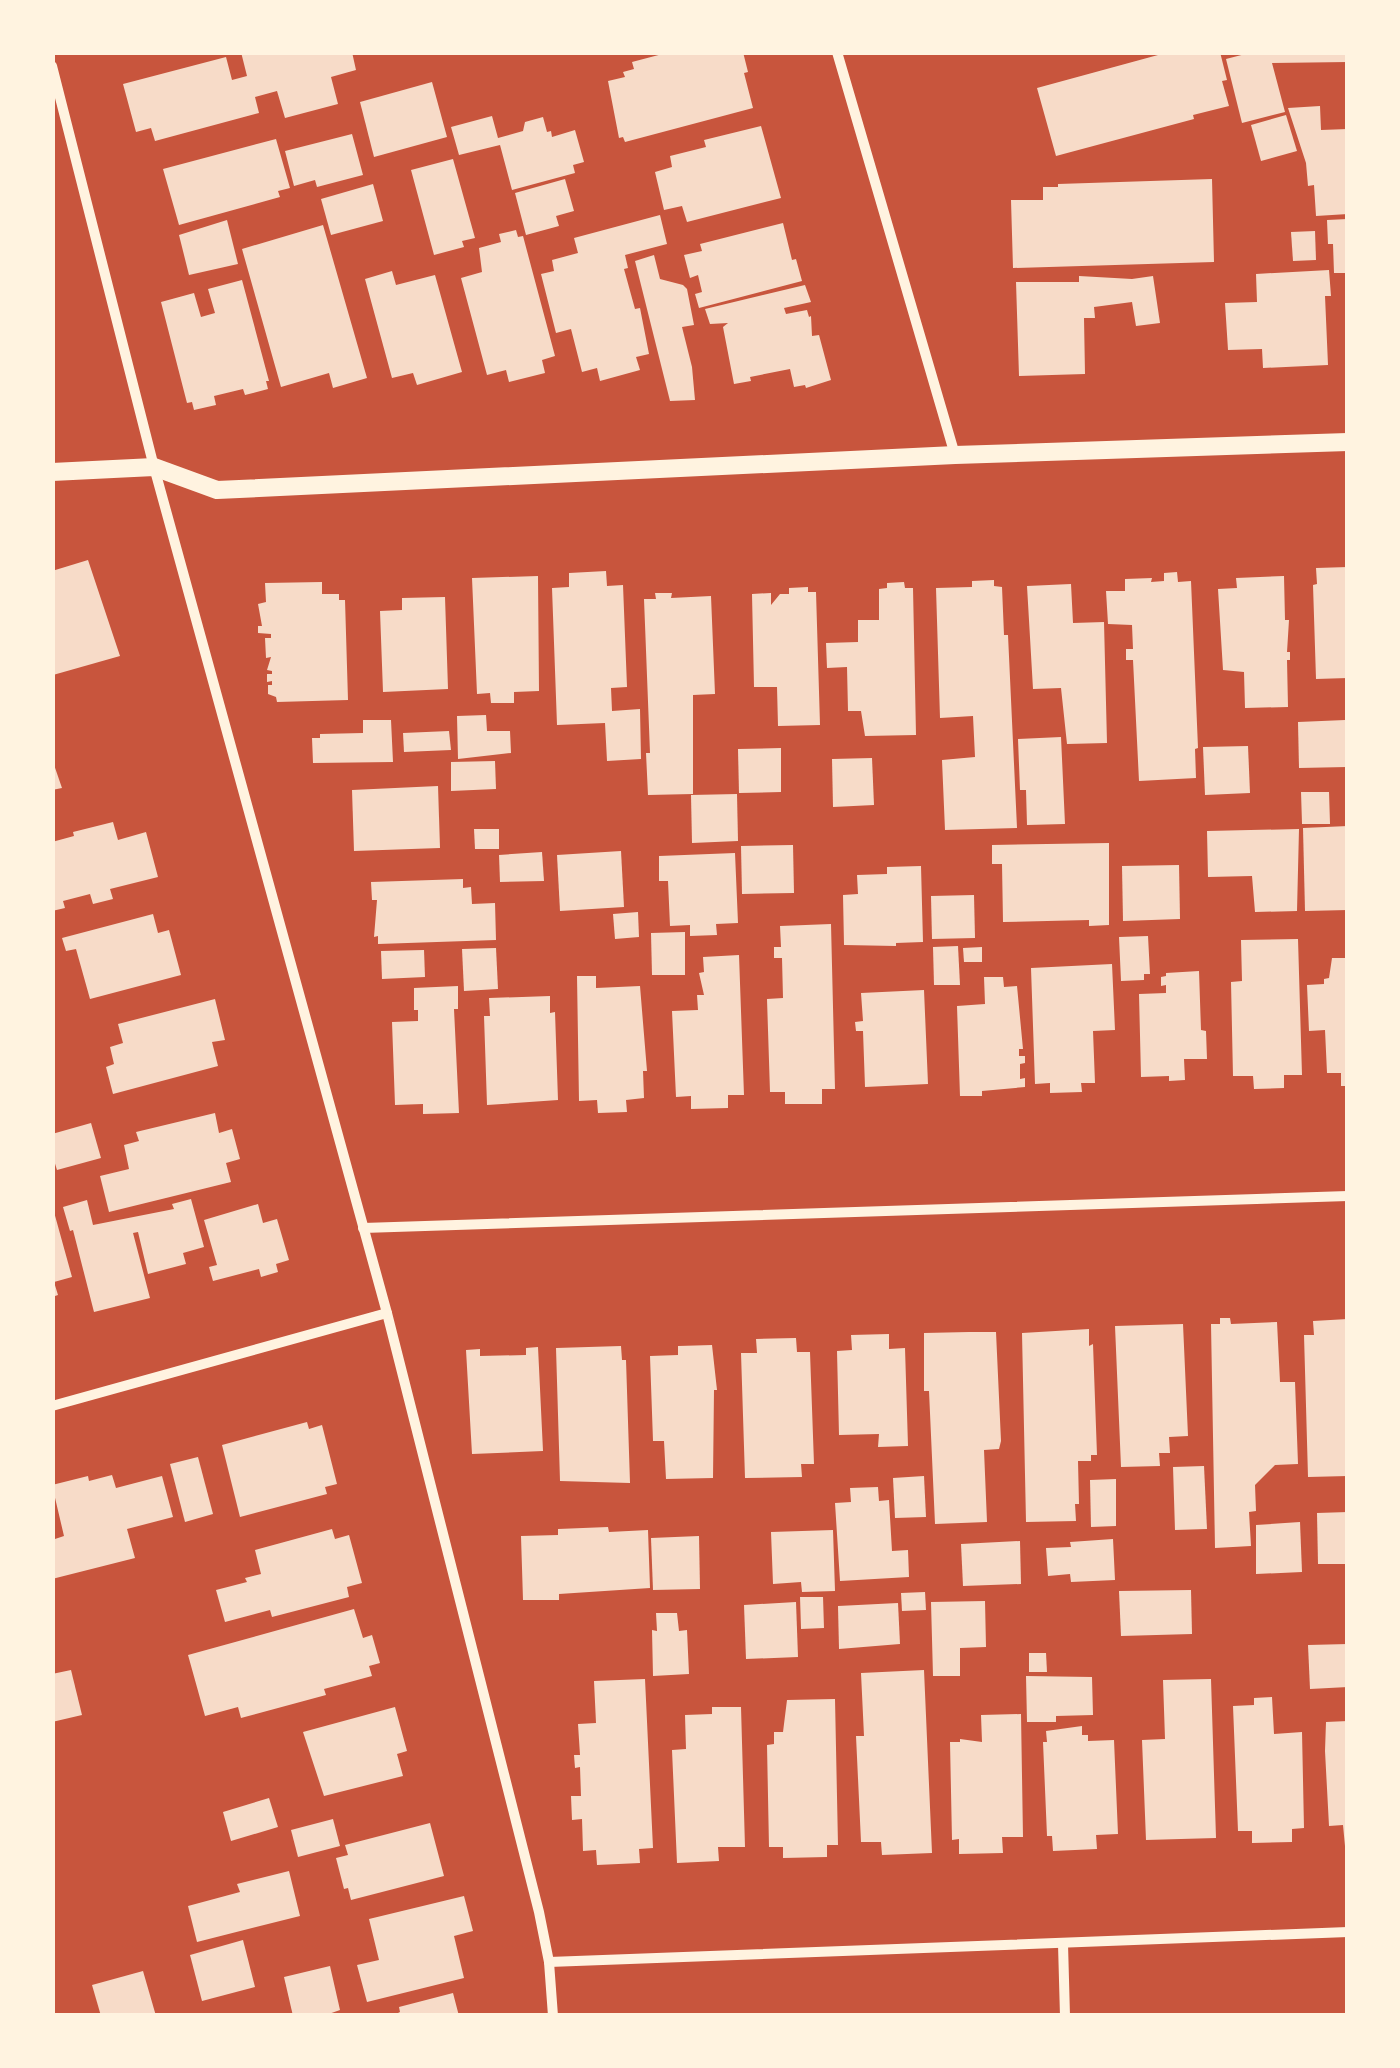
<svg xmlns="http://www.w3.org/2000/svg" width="1400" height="2068" font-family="'Zilla Slab',serif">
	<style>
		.building { fill: #f7dbc8 }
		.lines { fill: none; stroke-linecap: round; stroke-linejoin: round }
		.minor { stroke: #fff3e0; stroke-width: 10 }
		.tertiary { stroke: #fff3e0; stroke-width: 18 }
	</style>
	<rect width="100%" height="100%" fill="#c8553d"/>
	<g class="building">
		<path d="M241,52H352L356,70L331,77L338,104L285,118L277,91L255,97L259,113L155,141L151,128L136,132L123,84L226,57L232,80L247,76Z"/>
		<path d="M670,52H743L748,72L744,73L753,108L625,142L623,137L619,138L608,81L625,77L623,72L634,69L632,62Z"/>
		<path d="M1169,52H1220L1227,80L1222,81L1229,106L1193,115L1194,119L1056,156L1037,88Z"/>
		<path d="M1253,52H1348V62L1272,63L1285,112L1242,123L1226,59Z"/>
		<path d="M432,82L447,137L374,157L360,102Z"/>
		<path d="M1320,106L1321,130L1348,129V214L1316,216L1314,185L1308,186L1306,163L1288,108Z"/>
		<path d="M1286,115L1297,151L1261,161L1251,125Z"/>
		<path d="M492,116L498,138L523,131L525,122L543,117L547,132L551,131L552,137L575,130L584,162L573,165L575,173L512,190L500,145L459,155L451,127Z"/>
		<path d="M761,126L781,198L687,222L682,206L664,210L655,172L672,167L670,156L706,147L704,140Z"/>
		<path d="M352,134L363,175L317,187L315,180L294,186L285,151Z"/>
		<path d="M276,139L290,188L278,191L280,197L179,225L163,169Z"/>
		<path d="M453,159L475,238L462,241L464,247L434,255L411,170Z"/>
		<path d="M565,179L574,211L556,216L559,226L526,235L515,193Z"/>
		<path d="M1212,179L1214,262L1013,268L1011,200H1043V187H1058V184Z"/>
		<path d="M373,184L383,221L331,235L321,199Z"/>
		<path d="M660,215L667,244L625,255L628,268L624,269L635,309L640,308L649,354L636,357L640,370L600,381L597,368L582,372L571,329L556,333L541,274L554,271L552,260L578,253L574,238Z"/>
		<path d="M1348,219V273H1334L1333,244H1328L1327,220Z"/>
		<path d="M227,220L238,264L189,275L179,235Z"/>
		<path d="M783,223L792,260L796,259L802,281L699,308L695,294L702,292L698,275L690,278L684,255L702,251L700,244Z"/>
		<path d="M323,225L367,378L333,388L329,373L281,387L242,249Z"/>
		<path d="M516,230L518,237L523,236L555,356L542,360L545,373L509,382L506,370L487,375L461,278L482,272L479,248L501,242L499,234Z"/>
		<path d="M1315,231L1316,260L1293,261L1291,232Z"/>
		<path d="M654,255L660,279L683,285L687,289L694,325L682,327L692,367L695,400L670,401L635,261Z"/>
		<path d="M1329,270L1331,296H1325L1328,365L1263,368L1262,349L1228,350L1225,303L1257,302L1256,274Z"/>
		<path d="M392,271L396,285L435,275L462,372L417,385L413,373L392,378L365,279Z"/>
		<path d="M1079,276L1132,279L1153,276L1160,323L1136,326L1132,302L1094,307L1095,318H1084L1085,374L1019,376L1016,282H1079Z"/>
		<path d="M242,280L269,381H266L268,389L245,395L243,389L214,396L216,405L194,410L192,402L187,403L161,302L194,293L201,317L215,313L208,289Z"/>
		<path d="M805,285L811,302L784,308L786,314L807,310L809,317L811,316L812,336L819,335L831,380L806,388L805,385L794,387L790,369L750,377L751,381L734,384L723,327L728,323L710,324L705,309Z"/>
		<path d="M88,560L120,656L53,675L52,571Z"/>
		<path d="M1348,567V678L1316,679L1313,585L1317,584L1316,568Z"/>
		<path d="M606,571L607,586L623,585L627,687L611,688L612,711L640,709L641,759L607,761L605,723L557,725L552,588L569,587V573Z"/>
		<path d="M1177,572L1178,582L1191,581L1198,748L1195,749L1196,778L1139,781L1133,660H1126V649H1133L1132,625L1108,624L1106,591H1125V579L1152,578L1151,582L1164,581V573Z"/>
		<path d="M538,576L539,691L514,692V703H491L490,693L477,694L472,578Z"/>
		<path d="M1284,576L1285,620H1289L1287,652H1290V660H1287L1288,707L1245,708L1244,672L1223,670L1218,589L1237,588L1236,578Z"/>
		<path d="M994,580V586L1002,587L1004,635H1008L1017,828L945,830L942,760L975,757L973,716L940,718L936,588L972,587V581Z"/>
		<path d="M322,582V594H339V600H345L348,700L277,702L276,697L268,694V685H272V681L267,682V674H272V671L267,670L271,657L266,658L265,638H271V634L258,633V626H262L258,604L266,602L265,583Z"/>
		<path d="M904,582L905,588H913L916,735L865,736L861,711H848L847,667L827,668L826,643L858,642V620H879V589L887,588V583Z"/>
		<path d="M1071,584L1073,623L1104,622L1107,743L1067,744L1061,688L1033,689L1027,586Z"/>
		<path d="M808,587V592H816L820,725L778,726L777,687H754L752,594L771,593V605L780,594H789V588Z"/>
		<path d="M655,593H672L671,598L711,596L715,694L693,695V794L648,795L646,753H650L644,599H656Z"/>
		<path d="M445,597L448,689L383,692L380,611L402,610V598Z"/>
		<path d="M486,715L487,731H510L511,753L458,759L457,716Z"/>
		<path d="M363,720H391L393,762L313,763L312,738H320V734L363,733Z"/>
		<path d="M1345,720L1347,767L1299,768L1298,722Z"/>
		<path d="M449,731L451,750L404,752L403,733Z"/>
		<path d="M1061,737L1065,824L1027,825L1026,790H1020L1018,739Z"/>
		<path d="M1248,746L1250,793L1205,795L1203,747Z"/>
		<path d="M781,748V792L739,793L738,749Z"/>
		<path d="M872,758L874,805L833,807L832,759Z"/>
		<path d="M52,759L62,788L52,790Z"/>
		<path d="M495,761L496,789L451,791V762Z"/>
		<path d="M438,786L440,848L354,851L352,790Z"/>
		<path d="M1301,792H1329L1330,824H1302Z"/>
		<path d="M737,794L738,841L692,843L691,795Z"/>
		<path d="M113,822L118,840L146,832L158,877L110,889L113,899L93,904L90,894L63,901L65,908L52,911V842L74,836L73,832Z"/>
		<path d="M1348,826V910L1305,911L1303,828Z"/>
		<path d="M474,829H499V849H475Z"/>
		<path d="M1299,829L1297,911L1255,912L1252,876L1208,877L1207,831Z"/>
		<path d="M1109,843V925L1089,926V920L1003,922L1002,864H992V845Z"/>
		<path d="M793,845L794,893L742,894L741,846Z"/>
		<path d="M621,851L624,907L560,911L557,855Z"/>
		<path d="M542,852L544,881L500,882L499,855Z"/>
		<path d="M735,853L738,923L716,924L717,935L690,936V925L670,926L668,881H659V856Z"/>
		<path d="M1179,865L1180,919L1123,921L1122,866Z"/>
		<path d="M921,866L923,942L896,943V946L844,945L843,895L858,894L857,875L887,874V867Z"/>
		<path d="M463,879V888L471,887L472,904L495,903L496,940L378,944V936L374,937L377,900H372L371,882Z"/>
		<path d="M974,895L975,938L932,939L931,896Z"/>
		<path d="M638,912L639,937L615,939L613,914Z"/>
		<path d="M153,914L158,933L169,930L181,975L90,999L76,949L66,951L62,938Z"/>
		<path d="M831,924L835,1089H822V1104H785V1092H770L767,999L783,998L782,958H774V947H781L780,926Z"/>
		<path d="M685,932V975H652L651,933Z"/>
		<path d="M1148,936L1150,974H1144V980L1121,981L1119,937Z"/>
		<path d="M1298,939L1302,1075H1284V1088L1254,1089L1253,1076H1233L1231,982L1242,981L1241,940Z"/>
		<path d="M958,946L960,985H934L933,947Z"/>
		<path d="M982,947V962H964L963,948Z"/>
		<path d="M496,948L498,989L464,991L462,949Z"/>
		<path d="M424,950L425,977L382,979L381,951Z"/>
		<path d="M739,955L744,1095H728V1108L691,1109V1096L676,1097L672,1011L698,1010L697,995H704L699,973L704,972L703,957Z"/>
		<path d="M1332,958H1348V1086H1341V1073H1327L1325,1030L1309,1031L1307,985L1324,984V979L1329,978Z"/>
		<path d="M1112,964L1115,1030L1093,1031L1095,1083H1081L1082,1092L1050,1093V1083L1035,1084L1031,968Z"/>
		<path d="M1199,971L1201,1030L1206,1031L1207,1059H1184L1185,1080L1169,1081V1076L1141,1077L1139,994L1166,993V985L1161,986V977L1166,976V973Z"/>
		<path d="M577,976H596V988L640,986L647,1071H643L644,1098L626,1100L627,1112L598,1113L597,1100L579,1101Z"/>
		<path d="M984,977H1003L1004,987L1017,986L1023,1049H1019V1056H1025V1063L1020,1064V1079L1025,1078V1087L982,1091V1096H960L957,1006L985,1004Z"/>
		<path d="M458,986V1009H454L459,1113L423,1114V1104L395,1105L392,1022L418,1021V1010H414V988Z"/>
		<path d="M924,990L928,1084L865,1087L863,1031H856L855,1022L863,1021L861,993Z"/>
		<path d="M550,996V1013L555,1012L558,1100L487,1105L484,1016H490L489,998Z"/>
		<path d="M215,999L225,1040L212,1042L218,1066L113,1094L106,1067L114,1064L110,1047L123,1043L118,1024Z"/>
		<path d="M215,1113L219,1133L232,1129L240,1159L226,1163L231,1182L109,1212L100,1176L129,1169L124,1145L139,1141L136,1132Z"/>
		<path d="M91,1123L101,1158L57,1170L52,1154V1134Z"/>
		<path d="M191,1199L204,1247L183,1253L186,1264L148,1274L138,1232L133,1233L150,1298L94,1312L73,1230L70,1231L63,1207L87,1200L93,1225L174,1209L172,1204Z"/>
		<path d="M258,1204L263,1223L277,1219L289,1260L276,1264L278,1272L261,1277L259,1269L213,1281L209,1267L217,1265L204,1220Z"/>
		<path d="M54,1212L72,1277L54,1282L58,1295L52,1297Z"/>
		<path d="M1220,1318H1230L1231,1324L1277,1322L1280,1382H1295L1298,1464L1275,1465L1255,1485L1256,1511L1249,1512L1251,1546L1215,1548L1211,1324H1220Z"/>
		<path d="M1348,1319V1476L1308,1477L1304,1335H1314L1313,1321Z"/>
		<path d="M1183,1324L1188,1436L1169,1437L1170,1453H1159L1160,1466L1121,1467L1115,1326Z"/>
		<path d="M1089,1329V1346L1093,1344L1097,1455H1091V1461H1078L1079,1504H1075L1076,1521L1026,1522L1022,1333Z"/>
		<path d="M969,1332H996L1001,1441L999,1449L984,1450L987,1522L935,1524L929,1391H924V1333Z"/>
		<path d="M889,1334V1349L905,1348L908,1446L878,1447L879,1434L839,1435L837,1351L852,1350L851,1335Z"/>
		<path d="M796,1338L797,1352H810L814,1464H801L802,1477L745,1478L741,1353H757L756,1339Z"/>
		<path d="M712,1345L717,1390H714L713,1478L666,1479L664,1441H653L650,1356L678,1355V1346Z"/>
		<path d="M621,1346L622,1360H626L630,1483L560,1481L556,1348Z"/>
		<path d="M538,1347L543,1451L472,1454L466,1350L480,1349V1356L526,1355V1348Z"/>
		<path d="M307,1422L309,1429L322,1425L337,1484L325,1487L327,1494L240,1517L222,1445Z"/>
		<path d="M198,1457L213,1514L185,1522L170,1464Z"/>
		<path d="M1204,1466L1207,1529L1175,1530L1173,1467Z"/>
		<path d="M112,1475L116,1488L162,1476L173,1517L127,1529L135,1558L52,1579V1540L64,1536L52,1485L88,1476L89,1481Z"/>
		<path d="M924,1476L926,1517L895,1518L893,1478Z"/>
		<path d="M1116,1479V1526L1091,1527L1090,1480Z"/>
		<path d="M878,1487L879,1501L889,1500L892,1551L908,1550L909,1577L840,1581L835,1503L851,1502L850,1488Z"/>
		<path d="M1348,1512V1564H1318L1317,1513Z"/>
		<path d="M1300,1522L1302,1572L1256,1574V1525Z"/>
		<path d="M608,1527L609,1532L648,1530L650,1588L559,1594V1600H523L521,1536L558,1535V1529Z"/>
		<path d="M332,1529L335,1539L349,1535L362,1583L347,1587L349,1597L272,1617L270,1610L225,1622L216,1590L247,1582L245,1578L261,1574L255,1550Z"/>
		<path d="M833,1530L835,1591L802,1592L801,1582L773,1584L771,1532Z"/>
		<path d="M699,1536L700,1589L653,1590L651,1538Z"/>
		<path d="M1113,1539L1115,1580L1071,1582L1070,1574L1048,1576L1046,1548L1071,1547L1070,1542Z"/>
		<path d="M1020,1541L1021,1584L963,1586L961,1544Z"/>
		<path d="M1191,1590L1192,1634L1121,1636L1119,1591Z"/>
		<path d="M925,1592L926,1610L902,1611L901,1593Z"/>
		<path d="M800,1597H823L824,1628L801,1629Z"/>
		<path d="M985,1601L986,1647L960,1648V1676H933L931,1602Z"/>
		<path d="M796,1602L798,1657L746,1659L744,1605Z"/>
		<path d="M898,1603L900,1644L839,1649L838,1606Z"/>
		<path d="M354,1609L363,1638L372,1635L380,1663L369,1666L372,1676L324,1689L326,1695L241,1718L238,1707L205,1716L188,1655Z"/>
		<path d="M656,1613H677L679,1631L687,1630L689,1674L653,1676L652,1630L657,1631Z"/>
		<path d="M1348,1644V1687L1310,1689L1308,1645Z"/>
		<path d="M1029,1653H1046L1047,1672H1029Z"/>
		<path d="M71,1670L82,1715L52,1722V1674Z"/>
		<path d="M924,1670L932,1853L882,1855L881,1842H861L856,1736H864L861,1673Z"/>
		<path d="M1026,1676L1092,1677L1093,1715L1056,1716V1722H1027Z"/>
		<path d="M645,1679L653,1848L639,1849L640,1863L597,1865L596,1850L583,1851L582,1819L572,1820L571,1796H581L580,1767L575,1768L574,1755H580L578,1724L596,1723L594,1681Z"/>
		<path d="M1211,1679L1216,1838L1146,1840L1142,1740L1165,1739L1163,1680Z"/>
		<path d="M1272,1697L1274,1734L1302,1732L1304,1828L1292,1829V1842L1252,1843V1831H1238L1233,1706L1254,1705V1698Z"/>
		<path d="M835,1699L838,1845H827V1857L783,1858V1847H769L767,1745L774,1744V1732H783L787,1700Z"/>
		<path d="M395,1707L407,1751L397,1754L403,1776L324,1796L303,1732Z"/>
		<path d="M712,1707H741L745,1847H718L719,1861L677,1863L672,1750L686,1749L685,1715L712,1714Z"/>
		<path d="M1021,1714L1023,1837H1002L1003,1853L959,1854V1839L952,1840L950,1742H960V1739L982,1742L981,1715Z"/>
		<path d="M1348,1721V1846H1345L1343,1825L1329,1826L1325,1751L1326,1722Z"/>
		<path d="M1082,1726V1735H1088V1741L1114,1740L1118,1834L1096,1835L1097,1849L1053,1851L1052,1836H1047L1043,1742H1047L1046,1731Z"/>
		<path d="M269,1798L278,1827L231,1841L223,1812Z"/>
		<path d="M333,1819L340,1846L298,1857L291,1830Z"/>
		<path d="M430,1823L444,1876L351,1900L348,1888L344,1889L336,1858L348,1855L345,1845Z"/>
		<path d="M289,1871L300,1916L197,1942L188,1906L240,1892L237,1884Z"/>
		<path d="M464,1896L473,1931L454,1936L464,1978L367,2002L357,1965L379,1960L369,1919Z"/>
		<path d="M243,1940L255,1987L202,2001L190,1955Z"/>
		<path d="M330,1966L340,2010L323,2016H293L284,1977Z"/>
		<path d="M143,1971L156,2016H101L92,1985Z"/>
		<path d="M453,1993L459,2016H392L400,2012L399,2007Z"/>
	</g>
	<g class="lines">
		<g class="minor">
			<path d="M837,52L955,455"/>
			<path d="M52,66L154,467L387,1313L539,1912L549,1962L553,2016"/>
			<path d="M363,1228L1348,1196"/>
			<path d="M52,1406L387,1313"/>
			<path d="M1063,1944L1065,2016"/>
			<path d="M549,1962L1348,1932"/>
		</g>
		<path class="tertiary" d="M52,472L154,467L217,490L955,455L1348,442"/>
	</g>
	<rect width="1400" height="2068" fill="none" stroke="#fff3e0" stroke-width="110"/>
</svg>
